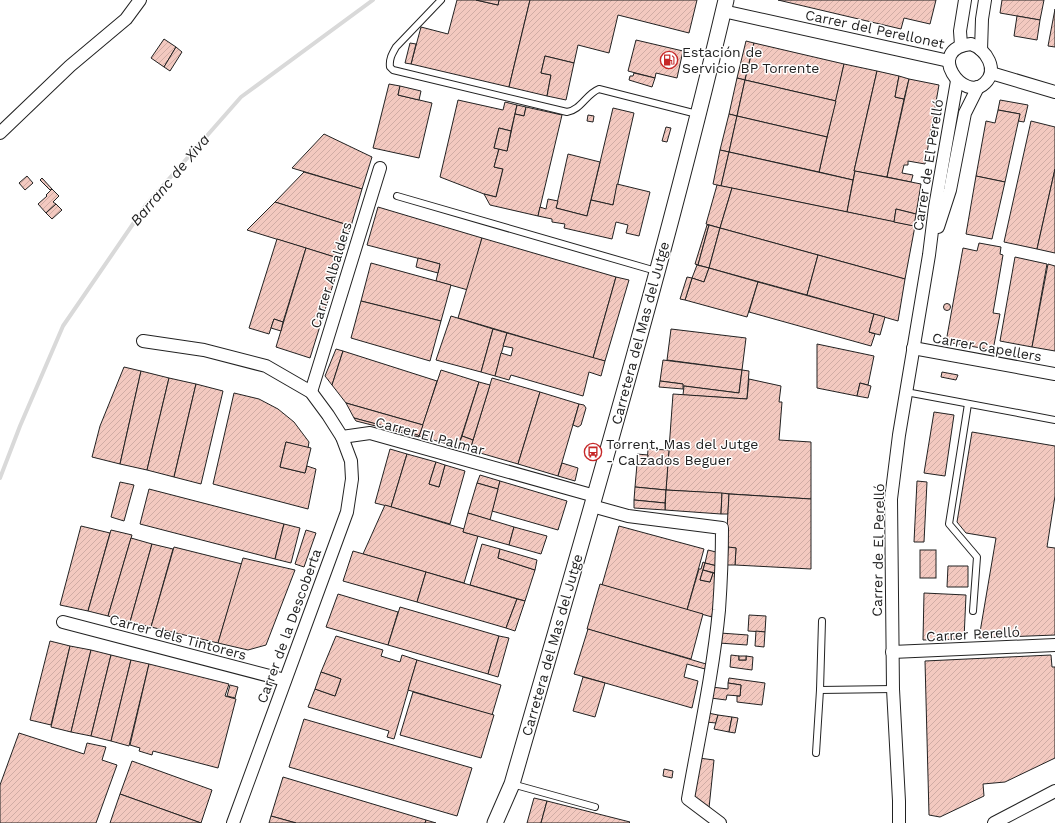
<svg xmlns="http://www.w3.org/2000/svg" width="1055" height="823" font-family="'Work Sans',sans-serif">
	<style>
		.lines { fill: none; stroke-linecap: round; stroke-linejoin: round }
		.stream { stroke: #d9d9d9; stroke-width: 4 }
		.building { fill: url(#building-hatch); stroke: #222; fill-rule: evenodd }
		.service-casing { stroke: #222; stroke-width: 8 }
		.minor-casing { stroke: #222; stroke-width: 14 }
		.tertiary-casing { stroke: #222; stroke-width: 17 }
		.service { stroke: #fff; stroke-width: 6 }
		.minor { stroke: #fff; stroke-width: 12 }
		.tertiary { stroke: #fff; stroke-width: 15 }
		.labels { text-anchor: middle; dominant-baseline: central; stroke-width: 3; stroke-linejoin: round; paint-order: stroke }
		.street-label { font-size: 14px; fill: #222; stroke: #fff }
		.poi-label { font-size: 14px; fill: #222; stroke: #fff; text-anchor: start }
		.water-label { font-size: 15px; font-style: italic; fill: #222; stroke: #fff }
	</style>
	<defs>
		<pattern id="building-hatch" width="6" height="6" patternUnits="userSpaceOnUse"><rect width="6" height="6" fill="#f3c9c0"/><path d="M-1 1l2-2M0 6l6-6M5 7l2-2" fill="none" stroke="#d0aca5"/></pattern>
	</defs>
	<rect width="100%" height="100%" fill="#fff"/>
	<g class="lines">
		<path class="stream" d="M0,478L20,426L63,326L146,205L241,97L373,0"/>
	</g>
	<g class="building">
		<path d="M457,0H476L498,5L499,0H530L509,87L411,64L421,27L448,34Z"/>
		<path d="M476,0H499L498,5Z"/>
		<path d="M530,0H697L689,33L618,15L609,53L578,45L574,63L545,56L541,73L551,75L547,96L509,87Z"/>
		<path d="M778,0H936L930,24L904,18L901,29Z"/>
		<path d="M1002,0H1044L1040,20L1000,13Z"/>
		<path d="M1055,9V47L1048,46Z"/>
		<path d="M1017,16L1040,20L1037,40L1014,36Z"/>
		<path d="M164,39L176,47L164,67L151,58Z"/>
		<path d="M636,40L683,51L677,78L656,73L655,78L628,71Z"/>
		<path d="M746,41L754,43L745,80L737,78Z"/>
		<path d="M410,43L416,44L411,64L405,63Z"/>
		<path d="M754,43L844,64L836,101L745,80Z"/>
		<path d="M176,47L182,52L170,71L164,67Z"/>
		<path d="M545,56L574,63L566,100L547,96L551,75L541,73Z"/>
		<path d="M844,64L877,71L854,171H855L853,180L819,172Z"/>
		<path d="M877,71L899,76L895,97L904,99L887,177L854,171Z"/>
		<path d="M634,73L655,78L652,87L629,80L630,76H633Z"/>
		<path d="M899,76L909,79L904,99L895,97Z"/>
		<path d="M737,78L745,80L737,116L729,114Z"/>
		<path d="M909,79L939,85L925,164L908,161V165H904L902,173L913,175L911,182L887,177Z"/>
		<path d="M745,80L836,101L827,137L737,116Z"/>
		<path d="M389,84L400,86L398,95L432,103L419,158L373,148Z"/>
		<path d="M400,86L421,91L419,100L398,95Z"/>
		<path d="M458,100L503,110L505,102L517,105L511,131L499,128L494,148L499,149L494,167L503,169L496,197L484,194L440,177Z"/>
		<path d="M1000,100L1028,105L1024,122L1018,121L1020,114L998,110Z"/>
		<path d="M517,105L526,107L524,116L515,114Z"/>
		<path d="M526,107L562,115L538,216L490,205L484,194L496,197L503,169L494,167L499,149L507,151L515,114L524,116Z"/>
		<path d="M613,108L634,113L613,205L591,200Z"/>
		<path d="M998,110L1020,114L1005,182L976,176L986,121L995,123Z"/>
		<path d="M729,114L737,116L729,152L720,150Z"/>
		<path d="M588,115L594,116L593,122L587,121Z"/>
		<path d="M737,116L827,137L819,172L729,152Z"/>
		<path d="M1031,121L1055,127V169L1037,249L1004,242Z"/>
		<path d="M666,127L671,128L667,142L662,141Z"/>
		<path d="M499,128L511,131L507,151L494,148Z"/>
		<path d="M324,134L372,157L362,189L292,168Z"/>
		<path d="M720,150L729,152L721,186L713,184Z"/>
		<path d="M729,152L853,180L847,212L721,186Z"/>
		<path d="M568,154L600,162L587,216L556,208Z"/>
		<path d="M1055,169V253L1037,249Z"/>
		<path d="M855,171L921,184L916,214L896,209L894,222L847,212Z"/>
		<path d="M304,172L362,189L351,226L275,202Z"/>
		<path d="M27,176L33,183L25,190L19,183Z"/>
		<path d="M976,176L1005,182L992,239L966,234Z"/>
		<path d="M42,178L52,189L50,190L40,180Z"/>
		<path d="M617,184L650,192L639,236L626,233L628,225L616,222L612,239L564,228L565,224L552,222V219L538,216L540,207L546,209L548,199L558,201L556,208L587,216L591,200L613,205Z"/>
		<path d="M717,185L732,188L720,228L706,224Z"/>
		<path d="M732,188L915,226L905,279L720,228Z"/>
		<path d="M52,189L59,196L53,202L56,204L46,213L38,204L47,196L46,195Z"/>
		<path d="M275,202L351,226L341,259L247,230Z"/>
		<path d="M56,204L62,210L52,219L46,213Z"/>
		<path d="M378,207L482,238L468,290L436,281L440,264L367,245Z"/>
		<path d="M896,209L916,214L914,226L894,222Z"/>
		<path d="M707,225H709L698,265L695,264Z"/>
		<path d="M709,225L720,228L709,268L698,265Z"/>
		<path d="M720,228L818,255L807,295L709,268Z"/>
		<path d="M482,238L616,277L593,358L458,318Z"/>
		<path d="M277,239L306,248L283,322L274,319L269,334L249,328Z"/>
		<path d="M979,243L1001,247L1000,254L1003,255L993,313L1000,314L993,350L946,342L963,248L977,251Z"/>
		<path d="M306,248L341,259L310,358L276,347Z"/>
		<path d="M818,255L905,279L898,321L807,295Z"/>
		<path d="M1015,257L1047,264L1032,347L1000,341Z"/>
		<path d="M418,258L440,264L438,273L416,267Z"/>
		<path d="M371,263L451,285L441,321L361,301Z"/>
		<path d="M1048,264L1055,266V351L1032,347Z"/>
		<path d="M697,265L709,268L704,282L692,278Z"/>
		<path d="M709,268L758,282L747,317L685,300L692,278L704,282Z"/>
		<path d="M616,277L629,280L605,361L593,358Z"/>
		<path d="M687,277L692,278L685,300L680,299Z"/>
		<path d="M758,282L874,314L869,332L875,334L871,346L749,312Z"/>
		<path d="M361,301L441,321L430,361L351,338Z"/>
		<circle cx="947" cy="307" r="3.5"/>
		<path d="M874,314L885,317L880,335L869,332Z"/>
		<path d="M451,316L493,329L481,372L436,360Z"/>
		<path d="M274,319L283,322L281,331L271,328Z"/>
		<path d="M493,329L507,333L495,376L481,372Z"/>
		<path d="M671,329L746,338L742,370L667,360Z"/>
		<path d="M507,333L605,361L601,376L589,372L583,396L511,375L509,380L495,376L501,353L511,356L513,348L503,346Z"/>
		<path d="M817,344L874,356L868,385L860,383L857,396L817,388Z"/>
		<path d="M336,349L343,351L332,385L325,376Z"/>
		<path d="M343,351L437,381L423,425L346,403L332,385Z"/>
		<path d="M663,360L742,370L739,393L684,386H682L683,384L660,381Z"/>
		<path d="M124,367L141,371L120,464L92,457L100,426Z"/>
		<path d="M441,370L479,382L458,447L419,436Z"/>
		<path d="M742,370L749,371L747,399L683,395L684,386L739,393Z"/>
		<path d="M141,371L169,378L147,470L120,464Z"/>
		<path d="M942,372L958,375L956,380L941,377Z"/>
		<path d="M169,378L196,384L174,477L147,470Z"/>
		<path d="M492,378L540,392L518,464L470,450Z"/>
		<path d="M749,379L781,386L779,402H782L779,440L811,442V499L666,490L673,394L747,399Z"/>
		<path d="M660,381L683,384V389L659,387Z"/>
		<path d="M479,382L490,385L473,440L462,436Z"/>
		<path d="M860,383L871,386L868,398L857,396Z"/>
		<path d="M196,384L223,391L201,484L174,477Z"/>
		<path d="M540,392L579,404L558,476L518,464Z"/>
		<path d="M234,393L259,399L278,409L294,422L309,442L308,448L286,442L280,467L305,473L307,466L316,469L308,509L213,484Z"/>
		<path d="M346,403L423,425L419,436L354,418Z"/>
		<path d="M579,404L584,405L586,408L581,425L578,427L573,425Z"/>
		<path d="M934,412L954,415L945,476L924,473Z"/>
		<path d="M354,418L418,435L419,436V437L356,421Z"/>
		<path d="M972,432L1055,446V496L1047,547L1055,548V635L979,638L996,538L966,533L957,522Z"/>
		<path d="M462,436L473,440L470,450L458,447Z"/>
		<path d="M286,442L311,448L305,473L280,467Z"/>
		<path d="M390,449L407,454L391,507L375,503Z"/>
		<path d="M648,449L669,450L666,490L635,487L637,464L647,465Z"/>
		<path d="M407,454L436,462L429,484L439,487L445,465L465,471L450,524L391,507Z"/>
		<path d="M637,454L648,455L647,465L637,464Z"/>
		<path d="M436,462L445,465L439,487L429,484Z"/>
		<path d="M562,463L578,468L575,481L558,476Z"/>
		<path d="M480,475L500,481L498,489L477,483Z"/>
		<path d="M500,481L567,501L558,530L492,511Z"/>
		<path d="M917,481L927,482L924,542H914Z"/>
		<path d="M120,482L134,485L124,521L111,517Z"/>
		<path d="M477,483L498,489L490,520L468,513Z"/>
		<path d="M635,487L666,490L665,503L634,500Z"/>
		<path d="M149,489L284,524L275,559L140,524Z"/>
		<path d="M666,490L722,493L721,514L665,510Z"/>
		<path d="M722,493L729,494L728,514H721Z"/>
		<path d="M729,494L811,499V569L735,565L736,548L726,547Z"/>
		<path d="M634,500L665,503V510L634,508Z"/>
		<path d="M385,505L464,529L463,532L478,536L464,583L363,554Z"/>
		<path d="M468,513L514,527L509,545L463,532Z"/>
		<path d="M284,524L300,528L291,563L275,559Z"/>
		<path d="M81,526L110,533L88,611L60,605Z"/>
		<path d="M619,526L704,549L687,610L602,585Z"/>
		<path d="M514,527L547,536L541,554L509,545Z"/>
		<path d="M111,530L132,535L108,616L88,611Z"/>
		<path d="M306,530L316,533L304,567L295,564Z"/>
		<path d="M131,538L152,544L130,622L108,616Z"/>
		<path d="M152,544L173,549L151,627L130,622Z"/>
		<path d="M482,544L500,549L498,558L535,570L525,601L470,585Z"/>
		<path d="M174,547L242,564L218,643L151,627Z"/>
		<path d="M728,547L736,548L735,565H727Z"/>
		<path d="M500,549L537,560L535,570L498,558Z"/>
		<path d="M708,550L716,552L718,563L712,617L687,610L699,569H701L703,562L705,563ZM705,563L717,566L715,573H713L710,582L700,580Z"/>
		<rect x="920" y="550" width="16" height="28"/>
		<path d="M353,551L426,572L417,602L343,581Z"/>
		<path d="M243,558L295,570L266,645L248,650L218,643Z"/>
		<path d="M705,563L717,566L715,573L703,570Z"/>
		<path d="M948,566H968V587H947Z"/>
		<path d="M703,570L713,573L710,582L700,580Z"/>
		<path d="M426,572L517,599L506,628L417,602Z"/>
		<path d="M600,584L703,614L691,659L587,629Z"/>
		<path d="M924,593L966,595L964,639L923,640Z"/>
		<path d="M338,594L398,612L388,645L326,627Z"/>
		<path d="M517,599L525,601L515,631L506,628Z"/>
		<path d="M400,607L499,636L488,674L388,645Z"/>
		<path d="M749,615L766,616L765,632L748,631Z"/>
		<path d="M588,629L706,664L705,669L687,664L684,677L698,681L692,708L574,674Z"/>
		<path d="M756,631L765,632L764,647L755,646Z"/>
		<path d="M720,633L748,635L747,645L719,643Z"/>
		<path d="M336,636L383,650L381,656L400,662L402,655L417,660L394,739L387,737L389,731L308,707L315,689L335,696L341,679L321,672Z"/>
		<path d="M499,636L509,638L498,677L488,674Z"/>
		<path d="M50,641L70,646L51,725L30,720Z"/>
		<path d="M70,646L91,650L71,732L51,727Z"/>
		<path d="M91,650L111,655L91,736L71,732Z"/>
		<path d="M111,655L131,660L111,741L91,736Z"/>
		<path d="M731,655L739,656V660H746V656L753,657L752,670L730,667Z"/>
		<path d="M1051,655L1052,667H1055V758L1005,782L983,784L984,796L940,817L929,815L925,661Z"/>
		<rect x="739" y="656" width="7" height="4"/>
		<path d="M131,660L149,664L129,746L111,741Z"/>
		<path d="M417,660L501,685L492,715L408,690Z"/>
		<path d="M149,664L229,684L225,696L236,699L218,768L153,751L152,755L139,751L140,748L130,745Z"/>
		<path d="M321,672L341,679L335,696L315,689Z"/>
		<path d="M583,677L605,683L595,717L573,711Z"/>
		<path d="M729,678L765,683L762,705L737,702V696H740L741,685L728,683Z"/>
		<path d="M728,683L741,685L740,696L727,695L726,700L711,698L712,687L728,689Z"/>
		<path d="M230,685L238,687L235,698L227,696Z"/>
		<path d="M413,692L494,715L481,758L400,735Z"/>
		<path d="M708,713L718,715L716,723L706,722Z"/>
		<path d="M718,715L732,717L729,732L714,729Z"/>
		<path d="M732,717L738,718L735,733L729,732Z"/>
		<path d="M304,719L472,768L457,816L289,767Z"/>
		<path d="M19,733L84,754L87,743L106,747L102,760L117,765L96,823H0V785Z"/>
		<path d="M699,758L714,760L709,808L693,798Z"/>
		<path d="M132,761L212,790L201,823L120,794Z"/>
		<path d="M664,769L673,771L672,778L663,776Z"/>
		<path d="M283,777L426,820L425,823H296L271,816Z"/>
		<path d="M120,794L201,823H110Z"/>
		<path d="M534,798L547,801L541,823H527Z"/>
		<path d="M547,801L630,822L629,823H541Z"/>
		<path d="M271,816L296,823H269Z"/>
		<path d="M426,820L436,823H425Z"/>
	</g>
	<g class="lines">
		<defs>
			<g id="service">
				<path d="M441,0L396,47C392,54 389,59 390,67L393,70L567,112C581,110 586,94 599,89L697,114"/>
				<path d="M397,196L656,271"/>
				<path d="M906,392L1055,420"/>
				<path d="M968,404L949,524L977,557L973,611"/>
				<path d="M820,690L893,689"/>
				<path d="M816,753L820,690L822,621"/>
				<path d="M512,784L595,807"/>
			</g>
			<g id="minor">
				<path d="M723,11L949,61"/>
				<path d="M971,44C986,49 999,70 985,83C964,104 924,49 971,44Z"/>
				<path d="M961,45L960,31L965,0"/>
				<path d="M981,50L982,19L985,0"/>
				<path d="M991,73L1055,92"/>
				<path d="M0,133L70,66L126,19L140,0"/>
				<path d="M938,227L950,190L965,113L978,87"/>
				<path d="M143,341L204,350L266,366L311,392L328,415L342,437L370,433L595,496"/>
				<path d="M913,348L1055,374"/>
				<path d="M311,392L380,168"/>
				<path d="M592,506L628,516L722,528C722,555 721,582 719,610C713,673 699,736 688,799L720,823"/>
				<path d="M63,622L285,680"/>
				<path d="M892,652L1055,645"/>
				<path d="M233,823L347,512L352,479L351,461L342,437"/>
				<path d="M899,823V801L893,689L891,499L899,435L929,255L935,207L957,81"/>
				<path d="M994,823L1055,791"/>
			</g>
			<path id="tertiary" d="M495,823L512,784C587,523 664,264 726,0"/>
		</defs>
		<use href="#service" class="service-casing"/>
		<use href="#minor" class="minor-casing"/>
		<use href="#tertiary" class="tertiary-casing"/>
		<use href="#service" class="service"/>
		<use href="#minor" class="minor"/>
		<use href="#tertiary" class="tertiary"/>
	</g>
	<defs>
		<symbol id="fuel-ring" viewBox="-11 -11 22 22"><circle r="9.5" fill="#fff" stroke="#c62828" stroke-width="1.5"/><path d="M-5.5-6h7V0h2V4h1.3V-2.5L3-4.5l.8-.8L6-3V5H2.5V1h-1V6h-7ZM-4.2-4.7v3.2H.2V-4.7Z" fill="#c62828"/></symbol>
		<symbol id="bus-ring" viewBox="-11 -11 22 22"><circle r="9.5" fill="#fff" stroke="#c62828" stroke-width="1.5"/><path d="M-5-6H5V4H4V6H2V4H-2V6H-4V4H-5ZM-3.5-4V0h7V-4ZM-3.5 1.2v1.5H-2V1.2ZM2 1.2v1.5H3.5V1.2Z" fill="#c62828"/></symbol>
	</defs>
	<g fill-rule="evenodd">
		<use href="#fuel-ring" x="659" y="50" width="20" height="20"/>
		<use href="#bus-ring" x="583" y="442" width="20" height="20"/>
	</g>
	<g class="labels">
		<g class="street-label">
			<text transform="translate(875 29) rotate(12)">Carrer del Perellonet</text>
			<text transform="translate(928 165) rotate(-81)">Carrer de El Perelló</text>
			<text transform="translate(331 275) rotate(-73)">Carrer Albalders</text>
			<text transform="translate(640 333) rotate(-75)">Carretera del Mas del Jutge</text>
			<text transform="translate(987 347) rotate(10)">Carrer Capellers</text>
			<text transform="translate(430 436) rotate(15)">Carrer El Palmar</text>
			<text transform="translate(878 550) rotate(-89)">Carrer de El Perelló</text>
			<text transform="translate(289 626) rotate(-70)">Carrer de la Descoberta</text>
			<text transform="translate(973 634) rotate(-3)">Carrer Perelló</text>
			<text transform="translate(178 637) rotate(15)">Carrer dels Tintorers</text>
			<text transform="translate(552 645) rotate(-74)">Carretera del Mas del Jutge</text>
		</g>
		<g class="poi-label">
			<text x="682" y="52">Estación de<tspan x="682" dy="16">Servicio BP Torrente</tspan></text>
			<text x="606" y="444">Torrent, Mas del Jutge<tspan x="606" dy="16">- Calzados Beguer</tspan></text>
		</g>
		<g class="water-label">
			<text transform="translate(170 180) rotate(-50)">Barranc de Xiva</text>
		</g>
	</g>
</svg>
